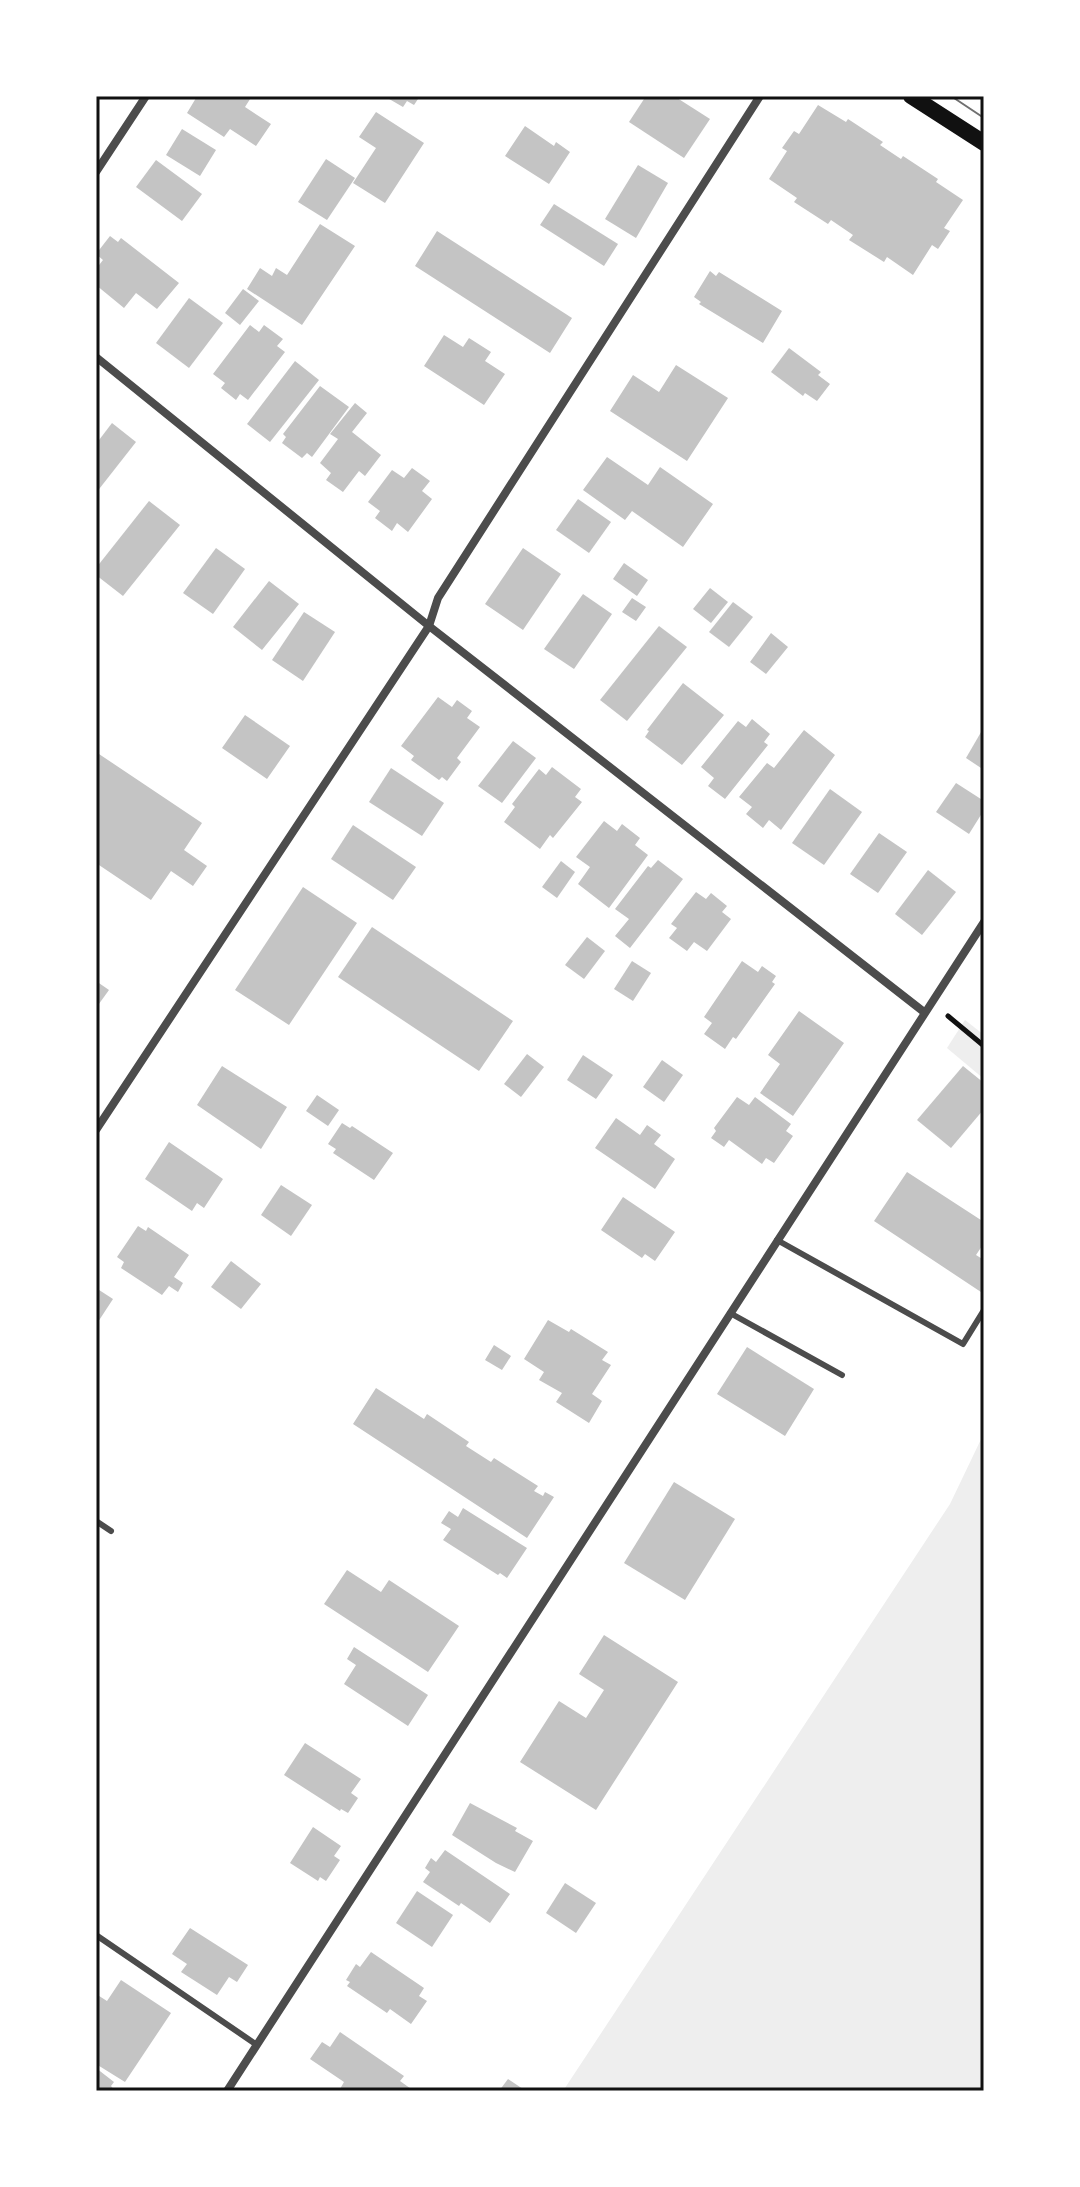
<svg xmlns="http://www.w3.org/2000/svg" width="1080" height="2187" font-family="'Space Grotesk',sans-serif">
	<style>
		.green { fill: #eee }
		.building { fill: #c4c4c4 }
		.lines { fill: none; stroke-linecap: round; stroke-linejoin: round }
		.path { stroke: #111; stroke-width: 5 }
		.service { stroke: #4c4c4c; stroke-width: 6 }
		.minor { stroke: #4c4c4c; stroke-width: 8 }
		.secondary { stroke: #111; stroke-width: 16 }
		.tram { stroke: #707070; stroke-width: 2 }
		.neatline { fill: none; stroke: #111; stroke-width: 3 }
	</style>
	<rect width="100%" height="100%" fill="#fff"/>
	<g class="green">
		<path d="M965,1020L984,1035V1079L947,1048Z"/>
		<path d="M984,1433V2091H563L950,1504Z"/>
	</g>
	<g class="building">
		<path d="M193,96H252L245,107L271,124L256,146L230,129L224,137L187,113L196,98Z"/>
		<path d="M384,96H420L414,105L407,101L403,107Z"/>
		<path d="M646,96H674L710,119L684,158L629,122Z"/>
		<path d="M818,105L846,122L848,119L883,142L880,145L901,159L903,156L938,179L936,182L963,200L944,228L950,231L938,249L932,245L913,275L887,257L884,262L849,240L853,235L831,220L828,224L794,202L797,198L769,179L787,151L782,148L794,131L799,134Z"/>
		<path d="M376,112L424,143L385,203L353,183L376,148L359,137Z"/>
		<path d="M525,126L554,146L556,142L570,152L549,184L505,156Z"/>
		<path d="M182,129L216,150L200,176L166,155Z"/>
		<path d="M326,159L355,178L327,220L298,202Z"/>
		<path d="M156,160L202,194L182,221L136,187Z"/>
		<path d="M638,165L668,183L636,238L605,219Z"/>
		<path d="M554,204L618,244L604,266L540,225Z"/>
		<path d="M320,224L355,246L302,325L247,289L260,268L272,276L276,268L287,275Z"/>
		<path d="M437,231L572,318L550,353L415,266Z"/>
		<path d="M110,236L118,242L121,238L179,283L157,309L136,293L124,308L96,285V269L103,260L96,254Z"/>
		<path d="M710,271L716,276L719,272L782,311L763,343L699,304L701,302L694,297Z"/>
		<path d="M243,289L259,301L240,325L225,313Z"/>
		<path d="M189,298L223,323L189,368L156,343Z"/>
		<path d="M250,325L259,332L264,325L283,339L277,346L285,352L248,400L240,394L236,400L221,388L225,383L213,374Z"/>
		<path d="M444,335L463,347L469,338L491,352L485,361L505,374L484,405L424,366Z"/>
		<path d="M789,348L821,372L818,375L830,384L817,401L805,393L803,396L771,372Z"/>
		<path d="M295,361L319,380L270,442L247,424Z"/>
		<path d="M676,365L728,398L687,461L610,411L633,375L659,392Z"/>
		<path d="M320,386L349,407L312,457L307,453L302,458L282,443L286,437L283,434Z"/>
		<path d="M355,403L367,413L352,432L381,455L365,476L359,471L343,492L326,480L331,473L320,463L338,439L330,434Z"/>
		<path d="M112,423L136,442L96,493V444Z"/>
		<path d="M607,457L648,485L660,467L713,504L683,547L632,511L625,520L583,490Z"/>
		<path d="M412,468L430,481L422,491L432,499L408,532L397,523L392,531L375,518L380,511L368,502L392,470L404,478Z"/>
		<path d="M578,499L611,522L589,553L556,530Z"/>
		<path d="M149,501L180,525L123,596L96,575V568Z"/>
		<path d="M216,548L245,569L213,614L183,593Z"/>
		<path d="M523,548L561,574L523,630L485,604Z"/>
		<path d="M624,563L648,580L637,596L613,579Z"/>
		<path d="M269,581L299,604L262,650L233,627Z"/>
		<path d="M710,588L728,602L711,623L693,609Z"/>
		<path d="M583,594L612,614L574,669L544,649Z"/>
		<path d="M632,598L646,607L636,621L622,612Z"/>
		<path d="M733,602L753,617L729,647L709,632Z"/>
		<path d="M304,612L335,632L303,681L272,660Z"/>
		<path d="M659,626L687,647L627,721L600,700Z"/>
		<path d="M771,633L788,647L766,674L750,662Z"/>
		<path d="M683,683L724,715L682,765L645,737L649,731L647,730Z"/>
		<path d="M438,697L452,707L457,700L472,711L467,718L480,727L457,758L461,762L447,781L442,777L439,780L411,760L414,756L401,746Z"/>
		<path d="M245,715L290,746L267,779L222,748Z"/>
		<path d="M752,719L770,734L764,742L768,745L725,799L708,786L714,778L701,767L738,721L746,727Z"/>
		<path d="M984,727V770L966,758Z"/>
		<path d="M804,730L835,755L781,830L769,820L763,828L746,814L752,807L739,797L767,763L774,768Z"/>
		<path d="M513,741L536,758L502,803L478,786Z"/>
		<path d="M96,752L202,823L184,850L207,866L193,886L171,871L151,900L96,863Z"/>
		<path d="M552,767L581,789L575,797L582,802L553,838L550,835L540,849L504,822L515,807L512,804L539,769L546,775Z"/>
		<path d="M391,768L444,803L422,836L369,802Z"/>
		<path d="M956,783L984,801V810L969,834L936,812Z"/>
		<path d="M830,789L862,812L824,865L792,843Z"/>
		<path d="M604,821L617,831L622,824L640,838L635,845L648,855L609,908L578,884L590,867L576,857Z"/>
		<path d="M353,825L416,867L393,900L331,859Z"/>
		<path d="M879,833L907,852L878,893L850,874Z"/>
		<path d="M658,860L683,879L630,948L615,936L629,919L615,909L648,866L651,868Z"/>
		<path d="M561,861L575,872L557,898L542,887Z"/>
		<path d="M928,870L956,892L922,935L895,914Z"/>
		<path d="M303,887L357,923L289,1025L235,990Z"/>
		<path d="M696,892L706,899L711,893L727,906L722,912L731,919L707,951L694,942L687,951L669,938L677,928L671,924Z"/>
		<path d="M372,927L513,1021L479,1071L338,977Z"/>
		<path d="M587,937L605,951L584,979L565,965Z"/>
		<path d="M632,961L651,973L633,1001L614,989Z"/>
		<path d="M742,961L758,972L762,966L776,976L772,982L775,984L736,1039L733,1037L725,1049L704,1034L712,1023L704,1017Z"/>
		<path d="M96,981L109,990L96,1008Z"/>
		<path d="M799,1011L844,1043L793,1116L760,1093L780,1064L768,1055Z"/>
		<path d="M527,1054L544,1067L521,1097L504,1084Z"/>
		<path d="M583,1055L613,1075L596,1099L567,1080Z"/>
		<path d="M662,1060L683,1075L664,1102L643,1087Z"/>
		<path d="M222,1066L287,1107L261,1149L197,1105Z"/>
		<path d="M963,1066L984,1083V1109L951,1148L917,1120Z"/>
		<path d="M317,1095L339,1110L328,1126L306,1111Z"/>
		<path d="M737,1097L749,1105L755,1097L791,1124L786,1131L793,1136L774,1163L766,1158L762,1164L729,1140L724,1147L711,1138L716,1131L714,1128Z"/>
		<path d="M616,1118L640,1135L647,1125L661,1135L654,1144L675,1159L655,1189L595,1148Z"/>
		<path d="M342,1123L350,1128L352,1126L393,1153L374,1180L333,1153L336,1149L328,1144Z"/>
		<path d="M169,1142L223,1179L204,1208L197,1203L192,1211L145,1179Z"/>
		<path d="M907,1172L984,1222V1243L976,1255L984,1260V1294L874,1221Z"/>
		<path d="M281,1185L312,1205L291,1236L261,1215Z"/>
		<path d="M623,1197L675,1232L655,1261L645,1254L642,1258L601,1230Z"/>
		<path d="M138,1226L146,1231L148,1227L189,1255L174,1277L183,1283L178,1292L169,1286L162,1295L121,1268L124,1262L117,1257Z"/>
		<path d="M231,1261L261,1284L241,1309L211,1287Z"/>
		<path d="M96,1288L113,1299L96,1325Z"/>
		<path d="M548,1320L569,1332L571,1329L608,1352L602,1360L611,1365L592,1394L602,1401L589,1423L556,1402L562,1393L539,1380L544,1372L524,1359Z"/>
		<path d="M494,1345L511,1356L502,1370L485,1360Z"/>
		<path d="M747,1347L814,1389L785,1436L717,1394Z"/>
		<path d="M376,1388L424,1419L427,1414L469,1442L466,1446L491,1462L494,1458L538,1486L534,1491L543,1496L545,1492L554,1497L527,1538L353,1424Z"/>
		<path d="M674,1482L735,1519L685,1600L624,1563Z"/>
		<path d="M463,1508L527,1548L507,1578L500,1573L498,1575L443,1540L451,1529L441,1523L449,1511L458,1517Z"/>
		<path d="M347,1570L381,1592L389,1580L459,1626L428,1672L324,1604Z"/>
		<path d="M604,1635L678,1682L596,1810L520,1762L559,1701L586,1718L604,1690L579,1674Z"/>
		<path d="M354,1647L428,1695L408,1726L344,1684L356,1665L347,1659Z"/>
		<path d="M305,1743L361,1779L351,1793L358,1798L348,1813L341,1809L340,1811L284,1775Z"/>
		<path d="M470,1803L517,1828L515,1831L533,1841L515,1872L496,1863L452,1835Z"/>
		<path d="M313,1827L341,1846L334,1856L340,1860L326,1881L320,1877L318,1881L290,1863Z"/>
		<path d="M445,1850L510,1894L490,1923L461,1903L459,1906L423,1882L430,1872L425,1868L431,1858L436,1862Z"/>
		<path d="M565,1883L596,1903L576,1933L546,1913Z"/>
		<path d="M417,1891L453,1915L432,1947L396,1923Z"/>
		<path d="M190,1928L248,1965L237,1982L229,1977L217,1995L181,1972L187,1964L172,1954Z"/>
		<path d="M371,1952L424,1988L419,1996L427,2001L411,2024L390,2009L387,2013L347,1986L350,1982L346,1980L356,1964L360,1967Z"/>
		<path d="M121,1980L171,2013L125,2082L96,2064V1994L107,2001Z"/>
		<path d="M340,2032L404,2076L400,2081L414,2091H343L340,2089L344,2082L310,2059L322,2042L330,2047Z"/>
		<path d="M96,2068L114,2082L111,2086L115,2091H96Z"/>
		<path d="M508,2079L526,2091H499Z"/>
	</g>
	<g class="lines">
		<path class="path" d="M948,1016L984,1046"/>
		<g class="service">
			<path d="M777,1240L963,1344L984,1310"/>
			<path d="M730,1313L842,1375"/>
			<path d="M96,1521L111,1531"/>
			<path d="M96,1935L257,2045"/>
		</g>
		<g class="minor">
			<path d="M96,172L146,96"/>
			<path d="M96,357L429,626L924,1012"/>
			<path d="M96,1130L429,626L438,598L760,96"/>
			<path d="M227,2091L984,922"/>
		</g>
		<path class="secondary" d="M911,96L984,143"/>
		<path class="tram" d="M951,96L984,118"/>
	</g>
	<rect width="1080" height="2187" fill="none" stroke="#ffffff" stroke-width="196"/>
	<rect x="98" y="98" width="884" height="1991" class="neatline"/>
</svg>
